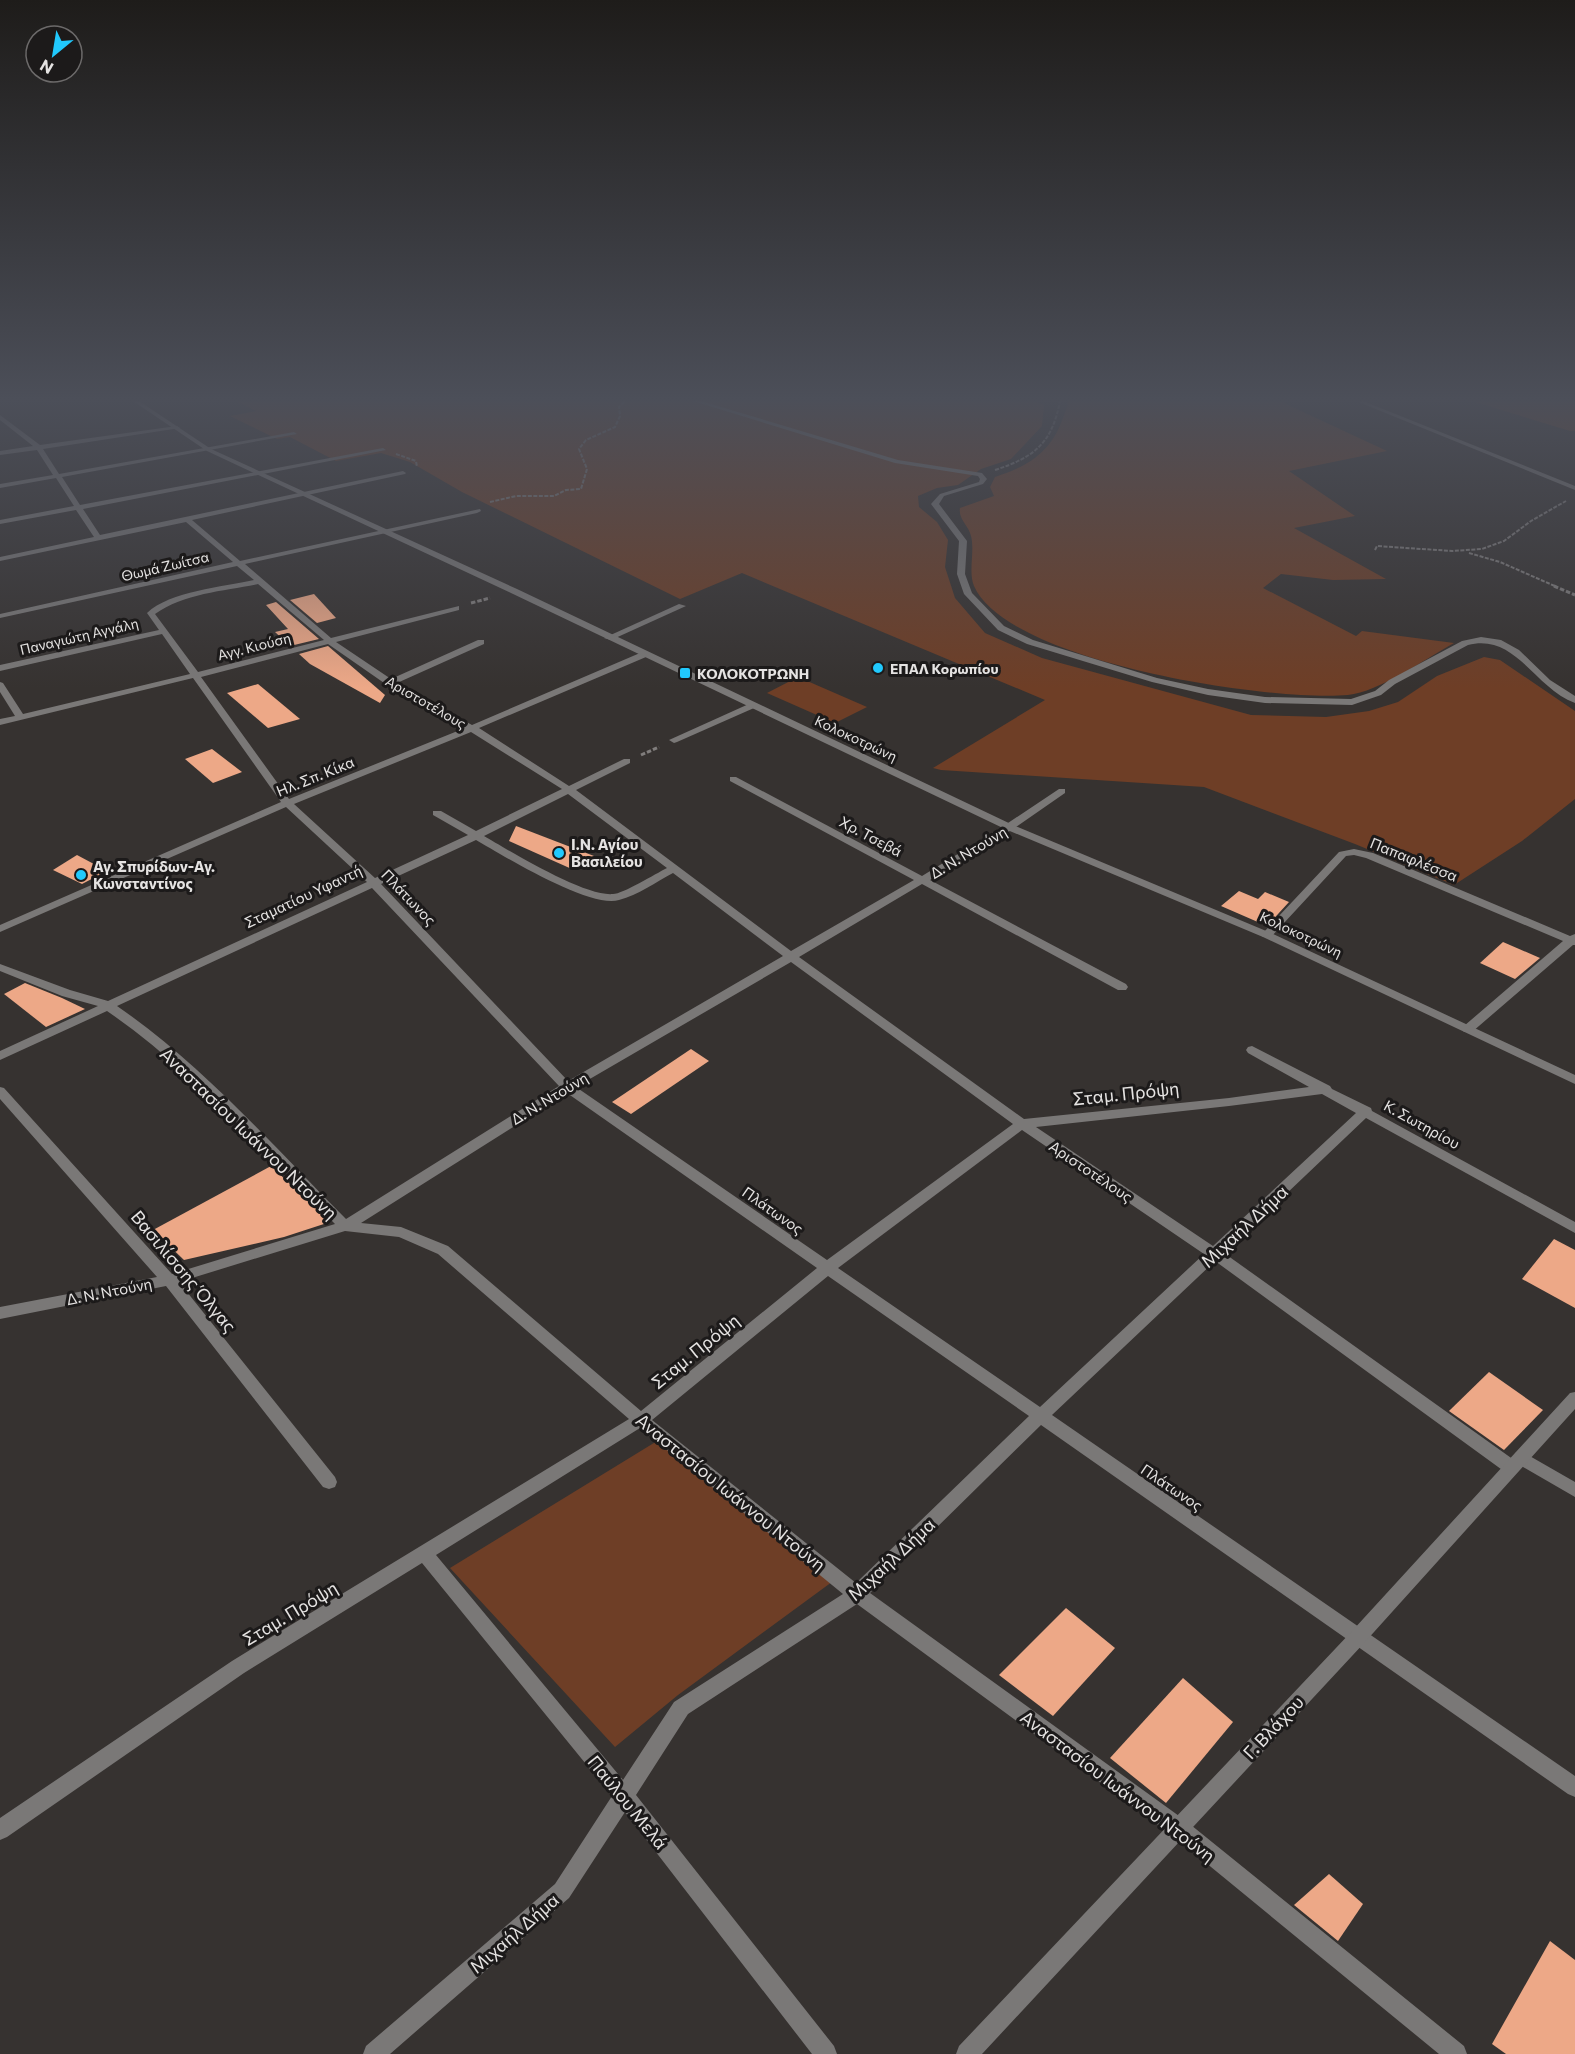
<svg xmlns="http://www.w3.org/2000/svg" width="1575" height="2054" font-family="Commissioner,sans-serif">
	<style>
		.green { fill: #6e3e26 }
		.building { fill: #eda887 }
		.lines { fill: none; stroke-linecap: round; stroke-linejoin: round }
		.path-far1 { stroke: #807d7c; stroke-width: 2; stroke-dasharray: 4 1.5; stroke-linecap: butt }
		.path { stroke: #807d7c; stroke-width: 3; stroke-dasharray: 4.5 2; stroke-linecap: butt }
		.service { fill: #7a7877; fill-rule: evenodd }
		.minor { fill: #7a7877; fill-rule: evenodd }
		.tertiary { fill: #7a7877; fill-rule: evenodd }
		.poi-dot { fill: #21c9fd; stroke: #1c1a1a; stroke-width: 2 }
		.labels { text-anchor: middle; dominant-baseline: central; stroke-width: 6; stroke-linejoin: round; paint-order: stroke }
		.far-street-label { font-size: 14px; fill: #e5e3e2; stroke: #1c1a1a }
		.far-poi-label { font-size: 14px; font-weight: bold; fill: #e5e3e2; stroke: #1c1a1a; text-anchor: start }
		.street-label { font-size: 15px; fill: #e5e3e2; stroke: #1c1a1a }
		.poi-label { font-size: 15px; font-weight: bold; fill: #e5e3e2; stroke: #1c1a1a; text-anchor: start }
		.near-street-label { font-size: 18px; fill: #e5e3e2; stroke: #1c1a1a }
	</style>
	<rect width="100%" height="100%" fill="#363230"/>
	<g class="green">
		<path d="M236,401H1036L1044,405L1042,426L1011,459L981,469L958,485L937,488L918,496L919,507L937,522L948,540L945,567L955,598L985,633L1042,658L1251,715L1326,717L1369,711L1398,702L1437,676L1484,657L1500,660L1575,711V799L1522,841L1454,885L1355,844L1204,787L941,770L933,768L1045,700L742,573L680,599L462,492L410,462L381,453L336,461L290,437L277,439L230,416L256,411Z"/>
		<path d="M1068,401H1284L1286,404L1387,451L1289,471L1355,516L1294,528L1386,579L1333,580L1281,574L1263,588L1356,636L1362,631L1454,643C1425,659 1379,692 1348,695C1271,702 1008,663 974,586C968,571 975,552 971,536C969,526 958,519 960,508L994,496L990,487L995,477C1029,466 1051,452 1063,418C1065,412 1068,407 1068,401Z"/>
		<path d="M1472,401H1575V431H1570Z"/>
		<path d="M798,677L867,707L835,723L767,693Z"/>
		<path d="M662,1438L836,1579L678,1695L615,1747L450,1568Z"/>
	</g>
	<g class="building">
		<path d="M314,594L336,618L317,623L290,600Z"/>
		<path d="M276,602L319,639L290,646L275,632L288,629L266,605Z"/>
		<path d="M328,646L385,695L380,703L310,664L299,654Z"/>
		<path d="M258,684L300,719L268,728L227,693Z"/>
		<path d="M212,749L242,772L213,783L185,759Z"/>
		<path d="M516,826L594,856L574,870L509,841Z"/>
		<path d="M77,855L107,871L82,884L53,870Z"/>
		<path d="M1239,891L1258,899L1265,892L1289,902L1267,926L1221,906Z"/>
		<path d="M1503,942L1540,958L1515,979L1480,963Z"/>
		<path d="M25,983L62,998L85,1009L46,1027L4,994Z"/>
		<path d="M691,1049L709,1061L631,1114L612,1102Z"/>
		<path d="M271,1166L330,1222L284,1237L184,1260L153,1230Z"/>
		<path d="M1554,1239L1575,1250V1308L1522,1279Z"/>
		<path d="M1489,1372L1543,1410L1504,1450L1449,1411Z"/>
		<path d="M1066,1608L1115,1648L1053,1716L999,1675Z"/>
		<path d="M1183,1678L1233,1722L1166,1803L1110,1758Z"/>
		<path d="M1329,1874L1363,1904L1338,1941L1294,1905Z"/>
		<path d="M1550,1941L1575,1960V2054H1506L1492,2044Z"/>
	</g>
	<g class="lines">
		<g class="path-far1">
			<path d="M396,454L416,461L417,467"/>
			<path d="M995,470C1035,457 1052,443 1060,401"/>
			<path d="M490,502L516,496H554L566,490L581,489L587,469L579,449L586,440L615,427L620,416L619,407L625,401"/>
			<path d="M1375,550L1377,546L1452,551L1482,549L1504,541L1531,521L1566,501"/>
			<path d="M1469,553L1500,562L1557,587"/>
		</g>
		<g class="path">
			<path d="M1554,586L1575,595"/>
			<path d="M471,603L490,598"/>
			<path d="M641,755L659,747"/>
		</g>
		<path class="service" d="M679,604L686,606L611,640L604,638Z"/>
		<g class="minor">
			<path d="M693,401H701L898,460L982,473L987,479L983,484L944,496L939,504L967,541L965,574L972,593L1004,626L1033,640L1157,678L1208,689L1265,697L1351,699L1375,691L1389,680L1462,641L1481,637L1501,640L1519,650L1550,680L1575,696V703C1534,688 1516,633 1468,645L1395,684L1381,695L1352,705L1265,703L1208,695L1152,682L1027,644L998,630L964,594L957,574L959,541L931,504L940,494L979,482L980,479L978,476L895,463Z"/>
			<path d="M1356,401H1363L1575,486V490Z"/>
			<path d="M0,415L40,445L177,426L180,428L43,449L59,474L294,432L297,434L62,477L80,505L383,448L386,450L83,509L100,535L403,471L406,473L405,474L192,520L240,561L480,509L481,511L477,513L245,564L331,638L459,606V610L336,642L391,679L478,640H484V644L397,683L472,725L640,653H646V657L479,728L569,786L624,759H630V763L576,790L791,951L914,880L730,781V777H736L922,876L1005,825L1059,789H1065V793L1013,829L930,880L1126,984L1128,987L1126,990H1118L922,884L799,957L1024,1119L1229,1098L1309,1087L1248,1053L1246,1050L1248,1047L1252,1046L1330,1086L1332,1089L1371,1108L1372,1111L1575,1222V1233L1366,1118L1224,1253L1514,1460L1515,1453L1521,1451L1575,1482V1497L1518,1464L1519,1467L1517,1472L1511,1474L1505,1472L1215,1261L1052,1415L1575,1776V1797L1568,1794L1041,1425L870,1593L1186,1821L1464,2046L1467,2054H1439L1172,1835L857,1604L688,1714L636,1795L834,2046L837,2054H812L625,1812L569,1898L390,2054H363L366,2046L555,1884L612,1796L422,1563L244,1673L7,1837L0,1840V1818L232,1661L629,1419L438,1254L399,1237L345,1231L179,1282L335,1477L337,1482L335,1487L329,1489L323,1487L166,1286L0,1319V1307L157,1277L0,1099V1087L4,1088L172,1274L335,1224C262,1151 193,1070 107,1011L0,1060V1051L98,1006L62,996L0,971V964L70,990L108,1001L367,882L286,807L0,932V925L281,802L193,678L0,725V719L15,716L0,692V682L3,683L23,714L190,674L162,634L0,671V665L159,630L147,613C170,591 223,587 254,580L237,566L0,618V614L233,562L186,522L0,561V557L94,537L76,510L0,524V520L74,506L56,478L0,488V484L53,475L37,450L0,455V451L33,446L0,420ZM258,584L324,640L198,672L155,614C184,593 225,591 258,584ZM328,644L387,685L465,728L289,799L201,677ZM471,732L562,789L476,831L441,811H433V815L468,835L375,878L294,804ZM568,794L667,868C655,874 623,894 613,894C585,897 510,851 484,836ZM476,840C502,855 590,909 619,900C638,895 656,882 673,873L783,956L568,1081L381,884ZM372,888L559,1086L346,1219C273,1146 203,1065 117,1006ZM791,962L1013,1124L827,1260L576,1087ZM567,1093L817,1268L641,1411L448,1246L401,1227L361,1223ZM1322,1094L1356,1113L1213,1246L1036,1127L1229,1106ZM1022,1130L1204,1254L1040,1407L838,1268ZM828,1276L1029,1416L856,1583L652,1420ZM640,1428L843,1594L674,1702L623,1780L436,1555Z"/>
			<path d="M751,703L754,704V708L677,742L674,743L669,740Z"/>
			<path d="M1354,849L1373,853L1570,936L1575,934V945H1573L1472,1032H1464L1462,1029L1464,1026L1563,941L1366,858L1354,855L1346,856L1271,937H1263L1261,935L1263,933L1339,852Z"/>
		</g>
		<g class="tertiary">
			<path d="M133,401H139L211,449L517,589L1013,825L1271,933L1575,1075V1084L1263,937L1005,829L511,593L207,451Z"/>
			<path d="M1575,1392V1409L1365,1642L982,2054H956L959,2046L1353,1630L1570,1393Z"/>
		</g>
	</g>
	<linearGradient id="sky" x2="0" y2="1"><stop stop-color="#1e1c1a"/><stop offset="0.58" stop-color="#4c4f59"/><stop offset="1" stop-color="#4c4f59" stop-opacity="0"/></linearGradient>
	<rect width="1575" height="688" fill="url(#sky)"/>
	<g class="poi-dot">
		<circle cx="878" cy="668" r="6"/>
		<rect x="679" y="667" width="12" height="12" rx="3"/>
		<circle cx="559" cy="853" r="6"/>
		<circle cx="81" cy="875" r="6"/>
	</g>
	<g class="labels">
		<g class="far-street-label">
			<text transform="translate(165 566) rotate(-13)">Θωμά Ζωίτσα</text>
			<text transform="translate(79 636) rotate(-13)">Παναγιώτη Αγγάλη</text>
			<text transform="translate(254 646) rotate(-14)">Αγγ. Κιούση</text>
			<text transform="translate(426 702) rotate(30)">Αριστοτέλους</text>
			<text transform="translate(856 738) rotate(25)">Κολοκοτρώνη</text>
			<text transform="translate(1301 934) rotate(25)">Κολοκοτρώνη</text>
		</g>
		<g class="far-poi-label">
			<text x="890" y="668">ΕΠΑΛ Κορωπίου</text>
			<text x="697" y="673">ΚΟΛΟΚΟΤΡΩΝΗ</text>
		</g>
		<g class="street-label">
			<text transform="translate(315 776) rotate(-22)">Ηλ. Σπ. Κίκα</text>
			<text transform="translate(871 836) rotate(28)">Χρ. Τσεβά</text>
			<text transform="translate(968 852) rotate(-31)">Δ. Ν. Ντούνη</text>
			<text transform="translate(1414 859) rotate(22)">Παπαφλέσσα</text>
			<text transform="translate(303 896) rotate(-25)">Σταματίου Υφαντή</text>
			<text transform="translate(409 897) rotate(46)">Πλάτωνος</text>
			<text transform="translate(549 1098) rotate(-31)">Δ. Ν. Ντούνη</text>
			<text transform="translate(1422 1124) rotate(29)">Κ. Σωτηρίου</text>
			<text transform="translate(1091 1171) rotate(34)">Αριστοτέλους</text>
			<text transform="translate(773 1210) rotate(35)">Πλάτωνος</text>
			<text transform="translate(109 1291) rotate(-11)">Δ. Ν. Ντούνη</text>
			<text transform="translate(1172 1487) rotate(34)">Πλάτωνος</text>
		</g>
		<g class="poi-label">
			<text x="571" y="844">Ι.Ν. Αγίου<tspan x="571" dy="17">Βασιλείου</tspan></text>
			<text x="93" y="866">Αγ. Σπυρίδων-Αγ.<tspan x="93" dy="17">Κωνσταντίνος</tspan></text>
		</g>
		<g class="near-street-label">
			<text transform="translate(1126 1093) rotate(-6)">Σταμ. Πρόψη</text>
			<text transform="translate(249 1133) rotate(44)">Αναστασίου Ιωάννου Ντούνη</text>
			<text transform="translate(1244 1226) rotate(-43)">Μιχαήλ Δήμα</text>
			<text transform="translate(184 1271) rotate(50)">Βασιλίσσης Όλγας</text>
			<text transform="translate(695 1351) rotate(-39)">Σταμ. Πρόψη</text>
			<text transform="translate(731 1492) rotate(39)">Αναστασίου Ιωάννου Ντούνη</text>
			<text transform="translate(891 1559) rotate(-43)">Μιχαήλ Δήμα</text>
			<text transform="translate(290 1613) rotate(-31)">Σταμ. Πρόψη</text>
			<text transform="translate(1273 1727) rotate(-47)">Γ. Βλάχου</text>
			<text transform="translate(1118 1786) rotate(37)">Αναστασίου Ιωάννου Ντούνη</text>
			<text transform="translate(628 1802) rotate(51)">Παύλου Μελά</text>
			<text transform="translate(514 1933) rotate(-41)">Μιχαήλ Δήμα</text>
		</g>
	</g>
	<g transform="translate(54 54) rotate(210)"><circle r="28" fill="#1c1a1a" stroke="#6c6a6a" stroke-width="1.5"/>
	<path d="M0-4.5L10 22L0 15L-10 22Z" fill="#21c9fd"/>
	<text y="-9" font-size="16" font-weight="bold" text-anchor="middle" fill="#e5e3e2">N</text>
	</g>
</svg>
